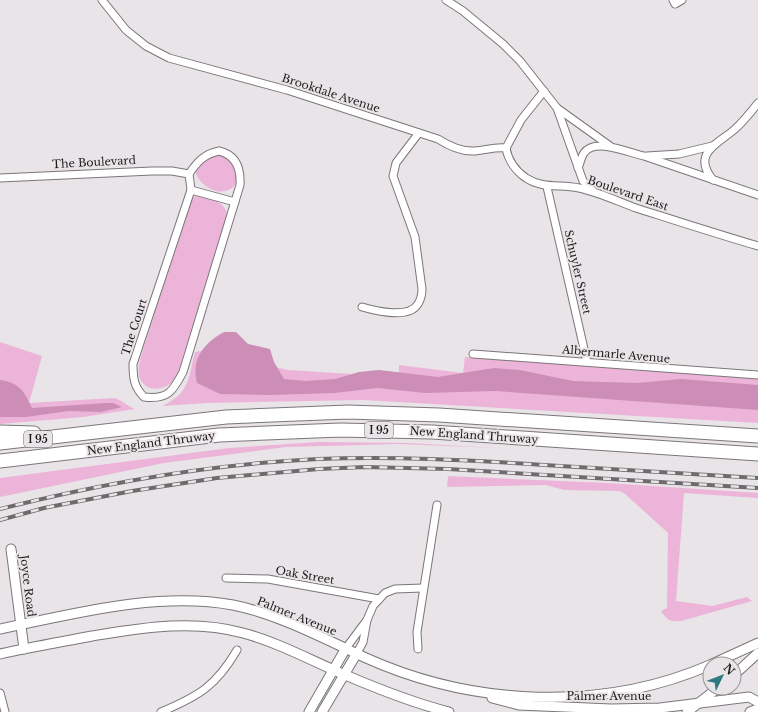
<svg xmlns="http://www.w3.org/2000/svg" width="758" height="712" font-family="'Libre Baskerville',serif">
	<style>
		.green { fill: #edb4d9 }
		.forest { fill: #cc8eb6 }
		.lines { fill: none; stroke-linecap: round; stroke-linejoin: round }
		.minor-casing { stroke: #7b7679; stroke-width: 9 }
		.tertiary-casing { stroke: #7b7679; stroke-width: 11 }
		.motorway-casing { stroke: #7b7679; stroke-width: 15 }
		.minor { stroke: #fff; stroke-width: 7 }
		.tertiary { stroke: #fff; stroke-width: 9 }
		.motorway { stroke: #fff; stroke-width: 13 }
		.rail-casing { stroke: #6e6b6d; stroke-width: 4 }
		.rail { stroke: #e9e4e7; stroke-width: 2.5; stroke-dasharray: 8; stroke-linecap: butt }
		.labels { text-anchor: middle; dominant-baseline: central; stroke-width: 4; stroke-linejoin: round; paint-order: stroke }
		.shield { fill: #e9e4e7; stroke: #5b585a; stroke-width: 1 }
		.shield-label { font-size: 10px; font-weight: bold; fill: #1e1c1d }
		.street-label { font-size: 11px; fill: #1e1c1d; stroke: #e9e4e7 }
	</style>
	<rect width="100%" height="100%" fill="#e9e4e7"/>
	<g class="green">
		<path d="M218,155C233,157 245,178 232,188C218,198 199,185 195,171C201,162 208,159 218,155Z"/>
		<path d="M196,196C208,196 226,202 227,215L176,379C166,390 145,395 139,376C138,372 139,365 140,360L189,202L192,197Z"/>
		<path d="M0,342L42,356L29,403L114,398C123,400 127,406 135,409L83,417L0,424Z"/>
		<path d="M200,351L288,370L399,377V365L463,373L465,357L758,377V423L363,400L208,403L162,406C190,393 188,379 195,352Z"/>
		<path d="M319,442L408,443L496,448L399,444L286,447L164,463L0,497V478L229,448Z"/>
		<path d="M448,476L607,483L758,493V498L684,493L676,601L712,606L747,597L752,601L681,621C670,622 667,620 661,611L667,608L668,533L624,493L619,491L564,490L546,485L447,487Z"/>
	</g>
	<g class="forest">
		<path d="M224,332H236L248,344L270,349L274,362L284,379L305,381L335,379L359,372L379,370L438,377L494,368L520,370L573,381L637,383L681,379L758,385V410L495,391L425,393L378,388L334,393L271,395L220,394L197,383C191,359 204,343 224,332Z"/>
		<path d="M0,380C20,383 24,391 32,408L106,403H113L122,407L101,412L69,411L26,417H0Z"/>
	</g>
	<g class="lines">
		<defs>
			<g id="minor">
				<path d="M102,0L126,30L146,46L169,58L287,90L438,139C449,146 462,152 475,151C487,150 493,147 506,148"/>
				<path d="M446,0L463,11L503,44L520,61L557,108L610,146"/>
				<path d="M673,0L675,4L682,0"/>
				<path d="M557,108L583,181L593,191"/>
				<path d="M506,148C508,160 516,171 526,178C543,189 560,184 579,188C598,192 617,201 636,208C677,221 717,234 758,246"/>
				<path d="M506,148L521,120L544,91"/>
				<path d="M219,151C236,155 241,168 240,185L183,372C173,391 168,400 144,397C134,387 133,378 133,364L191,190L189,174C197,162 204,154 219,151Z"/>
				<path d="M647,156L679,154L712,146"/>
				<path d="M578,168C580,164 581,157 584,153C595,137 629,153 644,156L758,195"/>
				<path d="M0,178L152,171H172L189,174"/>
				<path d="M713,180C691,153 718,144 735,129C744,121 751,112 758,103"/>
				<path d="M547,187L587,362"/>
				<path d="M191,190L235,202"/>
				<path d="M362,307C376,311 409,319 418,304C421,299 422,293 422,289L415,237L393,176L396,163L418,134"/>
				<path d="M473,354L758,375"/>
				<path d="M226,578L268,579L379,599"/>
				<path d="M346,648L367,620L373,606L385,593L395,589L423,588"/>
				<path d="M418,649L417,632L437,505"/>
				<path d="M357,653L363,642L367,620"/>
				<path d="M0,693L5,712"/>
				<path d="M161,712C199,696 216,686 237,650"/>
			</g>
			<g id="tertiary">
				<path d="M11,549L24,649"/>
				<path d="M0,629C73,614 158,591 233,605C278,614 325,639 366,658C473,706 602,712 710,665"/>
				<path d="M0,654C31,647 61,642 92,636C142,628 193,619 243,633C277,642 310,660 343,674C378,689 413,703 449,712"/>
				<path d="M712,664L758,643"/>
				<path d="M734,675L758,653"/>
				<path d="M492,698L519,705L611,709L660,708L749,697L758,702"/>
				<path d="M309,712L346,648"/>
				<path d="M322,712L357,653"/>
				<path d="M687,712L718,688"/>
				<path d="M750,712L758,709"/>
			</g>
			<g id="motorway">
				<path d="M0,432L34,433"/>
				<path d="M0,443L226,417L348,412L439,415L758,436"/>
				<path d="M0,461L219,435L340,430L432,432L758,454"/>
			</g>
		</defs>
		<use href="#minor" class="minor-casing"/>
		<use href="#tertiary" class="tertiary-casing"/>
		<use href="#motorway" class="motorway-casing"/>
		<use href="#minor" class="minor"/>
		<use href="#tertiary" class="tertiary"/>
		<use href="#motorway" class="motorway"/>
		<defs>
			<g id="rail">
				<path d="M0,509C103,483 211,464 318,459C393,456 468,460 544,465C615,469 687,474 758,478"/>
				<path d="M0,520L44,508L132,491L217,478L319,469L365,467L448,469L758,488"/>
			</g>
		</defs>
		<use href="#rail" class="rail-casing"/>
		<use href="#rail" class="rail"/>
	</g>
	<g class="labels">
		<g class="shield">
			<rect x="365" y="422" width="28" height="16" rx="3"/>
			<rect x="24" y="431" width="28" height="16" rx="3"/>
		</g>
		<g class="shield-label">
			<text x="379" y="430">I 95</text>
			<text x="38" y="439">I 95</text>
		</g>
		<g class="street-label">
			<text transform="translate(331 93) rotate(18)">Brookdale Avenue</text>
			<text transform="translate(94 162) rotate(-3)">The Boulevard</text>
			<text transform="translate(628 193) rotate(19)">Boulevard East</text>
			<text transform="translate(578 272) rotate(77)">Schuyler Street</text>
			<text transform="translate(134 327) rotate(-72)">The Court</text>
			<text transform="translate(616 354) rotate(5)">Albermarle Avenue</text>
			<text transform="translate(474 435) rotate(4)">New England Thruway</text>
			<text transform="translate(151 443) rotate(-7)">New England Thruway</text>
			<text transform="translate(305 575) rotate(10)">Oak Street</text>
			<text transform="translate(28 586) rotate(83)">Joyce Road</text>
			<text transform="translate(297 616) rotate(22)">Palmer Avenue</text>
			<text x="609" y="696">Palmer Avenue</text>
		</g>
	</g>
	<g transform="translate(722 676) rotate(47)"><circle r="19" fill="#e9e4e7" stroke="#989496"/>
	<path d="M0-3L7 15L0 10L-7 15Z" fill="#317982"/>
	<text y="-6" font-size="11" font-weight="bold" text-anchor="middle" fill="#1e1c1d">N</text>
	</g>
</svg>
